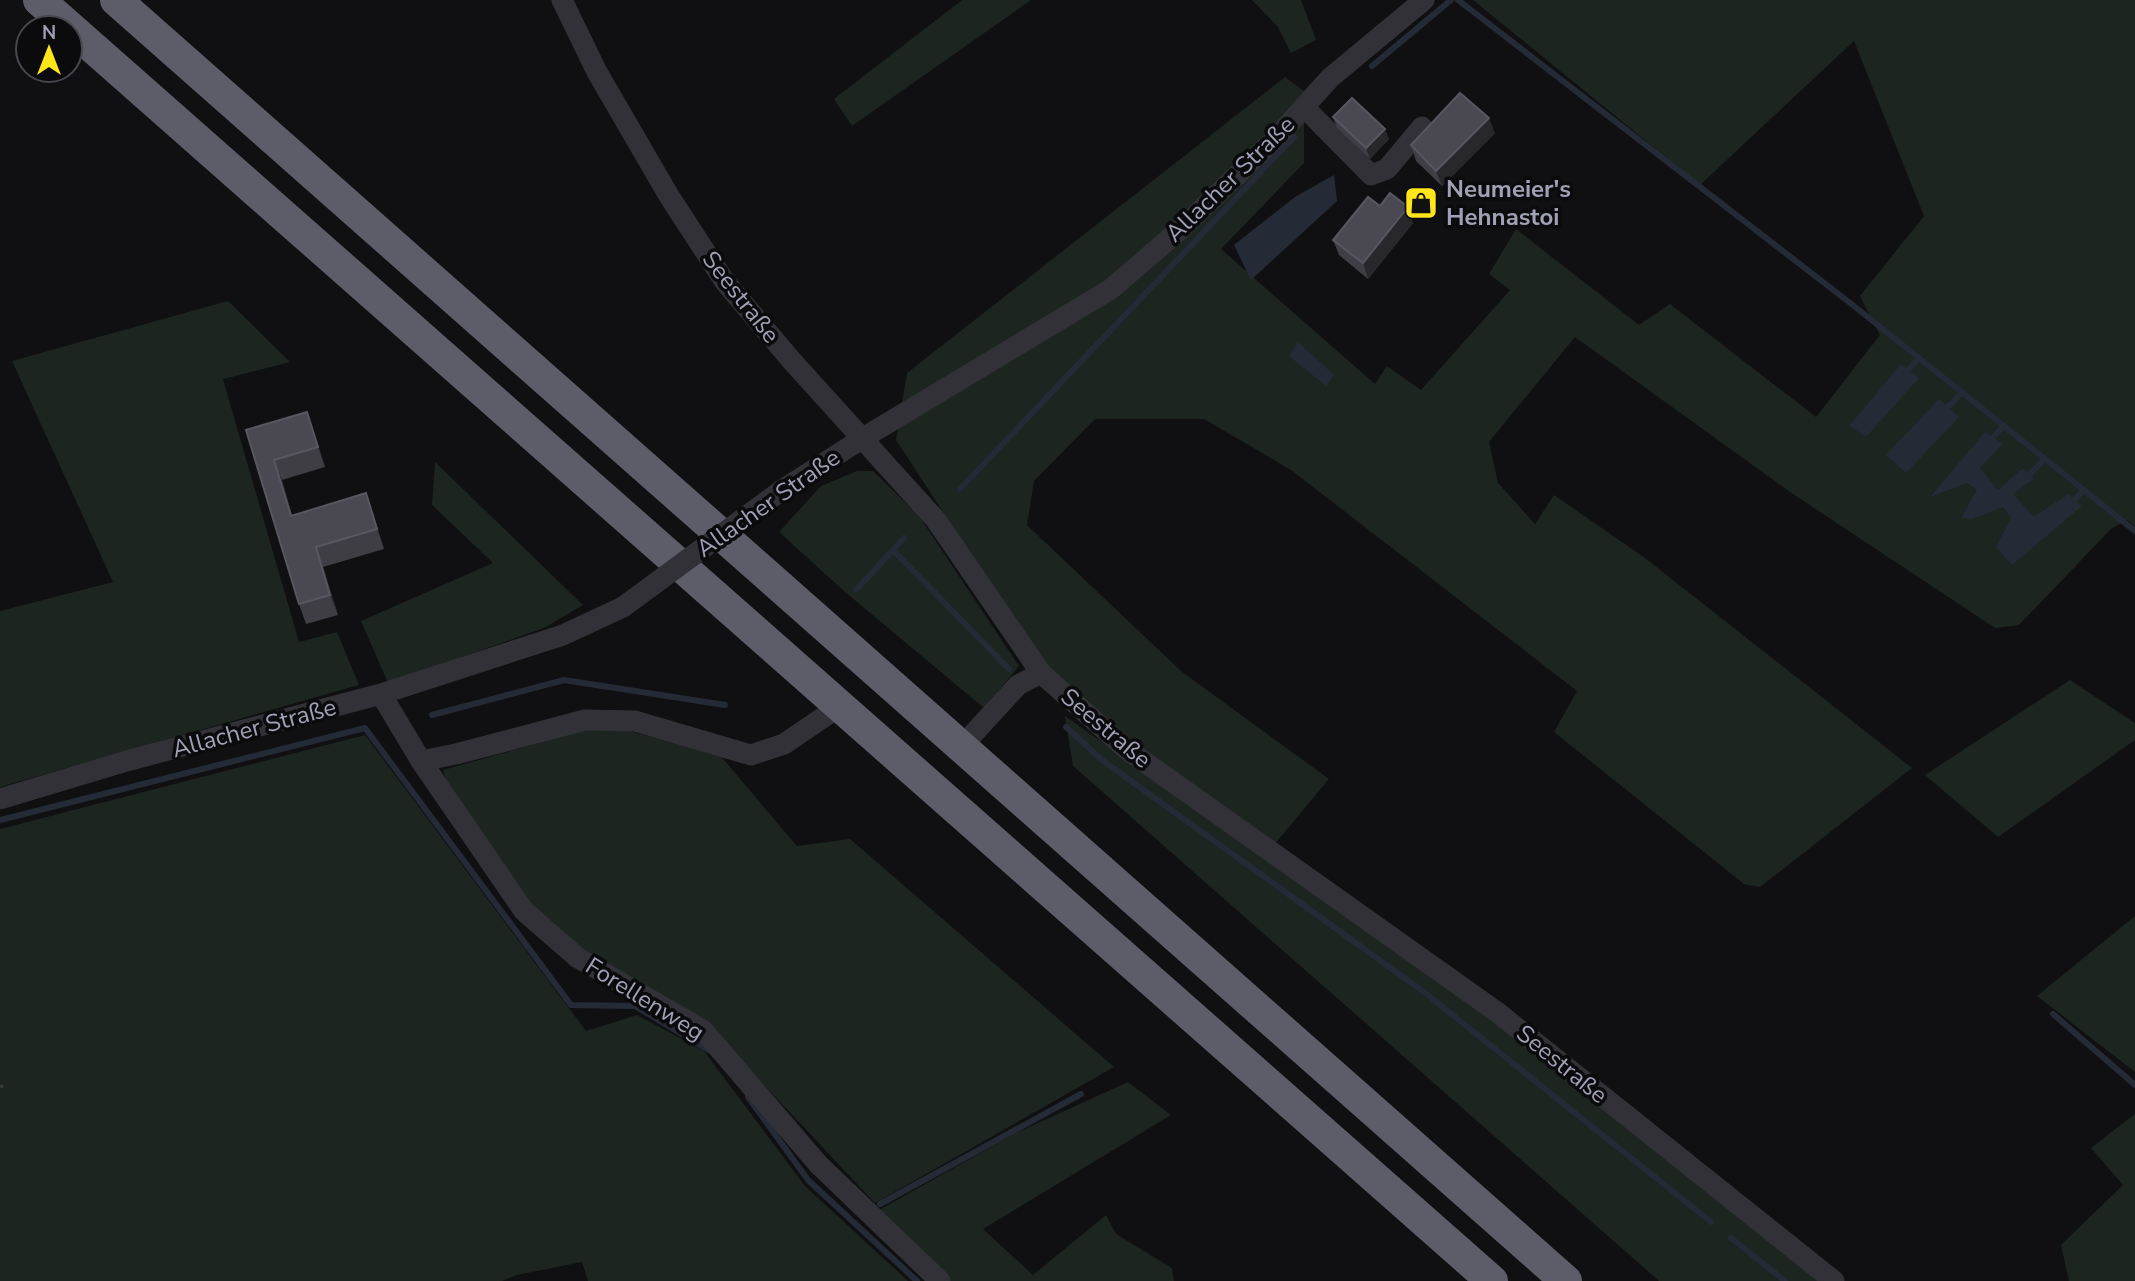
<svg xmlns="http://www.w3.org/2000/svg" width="2135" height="1281" font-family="'Nunito Sans',sans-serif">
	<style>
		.green { fill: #1c251f }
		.water { fill: #252b36 }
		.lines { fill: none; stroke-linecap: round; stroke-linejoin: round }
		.stream { stroke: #252b36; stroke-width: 6 }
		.path { stroke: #37373e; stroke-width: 3.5; stroke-dasharray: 3.5 5; stroke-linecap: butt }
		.minor { stroke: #313137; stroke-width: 21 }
		.highway { stroke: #5c5d69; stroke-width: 32 }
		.minor-bridge { stroke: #313137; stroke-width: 21 }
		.wall { fill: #3f3e45 }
		.shaded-wall { fill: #28272c }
		.building { fill: #4a4951; stroke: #575761; stroke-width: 2 }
		.labels { text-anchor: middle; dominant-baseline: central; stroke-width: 7; stroke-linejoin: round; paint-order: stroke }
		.street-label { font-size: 24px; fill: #a0a1b4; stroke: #0b0b0d }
		.poi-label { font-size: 24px; font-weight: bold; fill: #a0a1b4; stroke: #0b0b0d; text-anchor: start }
	</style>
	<rect width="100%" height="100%" fill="#101012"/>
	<g class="green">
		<path d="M962,0H1031L852,126L834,99Z"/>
		<path d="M1252,0H1301L1316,40L1291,53L1278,27Z"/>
		<path d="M1473,0H2135V527L2127,520L2111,529L2019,625L1995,628L1793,494L1575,337L1489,442L1498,483L1535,524L1554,495L1645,558L1912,768L1760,887L1744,884L1554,732L1577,691L1291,470L1204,419H1095L1034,481L1027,525L1181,671L1329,779L1274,845L1130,743L1047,671L896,440L907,373L1285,77L1304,91V163L1221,249L1375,384L1387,366L1421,390L1510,290L1489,274L1516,229L1639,325L1670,304L1816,417L1880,335L1860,296L1924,216L1854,41L1700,185Z"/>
		<path d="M228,301L290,362L223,379L299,642L337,632L359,685L0,787V611L113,582L12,361Z"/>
		<path d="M435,462L583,605L544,628L388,683L361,621L493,563L432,505Z"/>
		<path d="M857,471H873L919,516L1019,666L984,708L845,592L779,532L821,486Z"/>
		<path d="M2070,680L2135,723V740L1998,837L1925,775Z"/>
		<path d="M1065,716L1447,985L1821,1281H1659L1073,766Z"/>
		<path d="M596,727L629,731L719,754L797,846L850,839L1114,1067L875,1203L705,1022L582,955L534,909L452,798L443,770Z"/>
		<path d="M365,735L586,1031L637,1015L704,1051L805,1186L908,1281H588L582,1262L517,1275L502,1281H0V829Z"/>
		<path d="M2135,916V1072L2037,996Z"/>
		<path d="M1128,1082L1171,1115L983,1229L1033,1275L1106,1215L1116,1234L1172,1268L1174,1281H948L879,1210L1016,1133Z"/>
		<path d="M2135,1114V1281H2069L2061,1245L2123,1185L2091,1148Z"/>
	</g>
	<g class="water">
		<path d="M1334,175L1337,201L1251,280L1234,245L1295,197Z"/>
		<path d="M1298,342L1334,375L1326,386L1289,356Z"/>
		<path d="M1901,364L1919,378L1866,437L1849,426Z"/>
		<path d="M1939,399L1959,417L1906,473L1886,455Z"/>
		<path d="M1985,432L2003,444L1980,468L1998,490L2023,468L2034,479L2013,494L2034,517L2068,494L2082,506L2012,565L1996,547L2011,518L2003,507L1972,519L1961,518L1977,490L1967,483L1930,497Z"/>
	</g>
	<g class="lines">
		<g class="stream">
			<path d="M1458,0L1854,306L2135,531"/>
			<path d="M1372,66L1451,0"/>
			<path d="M1908,370L1919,358"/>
			<path d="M1948,407L1962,392"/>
			<path d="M1993,437L2004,426"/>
			<path d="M2030,474L2045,459"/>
			<path d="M960,489L1294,137"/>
			<path d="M2074,500L2084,490"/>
			<path d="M893,550L1009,669"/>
			<path d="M856,590L904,538"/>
			<path d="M432,715L564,680L725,705"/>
			<path d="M1066,727L1102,760L1424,992L1711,1222"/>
			<path d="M0,820L365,728L571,1005L635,1006L710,1051"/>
			<path d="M2053,1014L2135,1085"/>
			<path d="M748,1097L808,1180L917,1281"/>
			<path d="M880,1204L1081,1094"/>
			<path d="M1731,1238L1785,1281"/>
		</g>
		<path class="path" d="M0,1087L4,1085"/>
		<g class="minor">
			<path d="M562,0L597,72L669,196L725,282L792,361L936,520L1041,673L1125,748L1497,1012L1834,1281"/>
			<path d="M1304,107L1371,175L1387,169L1422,127"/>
			<path d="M782,490L863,438L1111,289L1184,226L1276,138L1330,78L1424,0"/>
			<path d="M381,694L421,761L524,911L578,958L703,1030L819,1165L940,1281"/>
			<path d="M962,746L1018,685L1041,673"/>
			<path d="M421,761L456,754L585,720L635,721L751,755L784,744L840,706"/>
			<path d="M0,799L130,760L381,694L563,635L623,607"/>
		</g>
		<g class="highway">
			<path d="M39,0L1492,1281"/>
			<path d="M116,0L1566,1281"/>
		</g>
		<path class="minor-bridge" d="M623,607L782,490"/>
	</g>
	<g class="wall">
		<path d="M1333,117L1389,139L1370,159L1337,128Z"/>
		<path d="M1495,133L1442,186L1416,161L1411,145Z"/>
		<path d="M1380,206L1413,223L1368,279L1339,255L1333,240Z"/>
		<path d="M246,430L314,432L325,467L282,480L292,515L373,513L384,549L323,567L338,615L306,624L299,604Z"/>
	</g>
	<g class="shaded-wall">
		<path d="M1489,118L1495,133L1442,186L1436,171Z"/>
		<path d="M1385,129L1389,139L1370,159L1366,148Z"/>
		<path d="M1408,207L1413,223L1368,279L1363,263Z"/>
		<path d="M307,412L314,432L325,467L318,447Z"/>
		<path d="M274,460L282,480L298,536L291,516Z"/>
		<path d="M366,493L373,513L384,549L377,529Z"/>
		<path d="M316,547L323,567L338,615L330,595Z"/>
	</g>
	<g class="building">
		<path d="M1460,93L1489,118L1436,171L1411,145Z"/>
		<path d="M1352,98L1385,129L1366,148L1333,117Z"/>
		<path d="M1390,193L1408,207L1363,263L1333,240L1368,197L1380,206Z"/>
		<path d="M307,412L318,447L274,460L291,516L366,493L377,529L316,547L330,595L299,604L246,430Z"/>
	</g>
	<defs>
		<symbol id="shop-square" viewBox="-11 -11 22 22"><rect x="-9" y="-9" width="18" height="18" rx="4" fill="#ffe61b" stroke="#0b0b0d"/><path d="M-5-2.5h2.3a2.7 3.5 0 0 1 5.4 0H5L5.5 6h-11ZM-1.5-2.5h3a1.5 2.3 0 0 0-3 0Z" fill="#111"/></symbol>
	</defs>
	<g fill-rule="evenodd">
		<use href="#shop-square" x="1402" y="184" width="38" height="38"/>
	</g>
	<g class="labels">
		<g class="street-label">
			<text transform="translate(1230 179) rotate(-44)">Allacher Straße</text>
			<text transform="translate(741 297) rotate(52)">Seestraße</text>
			<text transform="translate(768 503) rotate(-35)">Allacher Straße</text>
			<text transform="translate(254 728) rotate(-15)">Allacher Straße</text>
			<text transform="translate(1106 728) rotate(40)">Seestraße</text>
			<text transform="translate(645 999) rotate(32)">Forellenweg</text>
			<text transform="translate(1562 1064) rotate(39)">Seestraße</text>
		</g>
		<g class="poi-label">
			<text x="1446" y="189">Neumeier's<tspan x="1446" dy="28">Hehnastoi</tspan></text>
		</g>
	</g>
	<g transform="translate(49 49)"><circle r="33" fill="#0b0b0d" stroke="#474750" stroke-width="2"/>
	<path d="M0-5L12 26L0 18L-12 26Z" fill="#ffe61b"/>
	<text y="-10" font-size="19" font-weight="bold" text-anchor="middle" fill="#a0a1b4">N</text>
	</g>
</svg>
